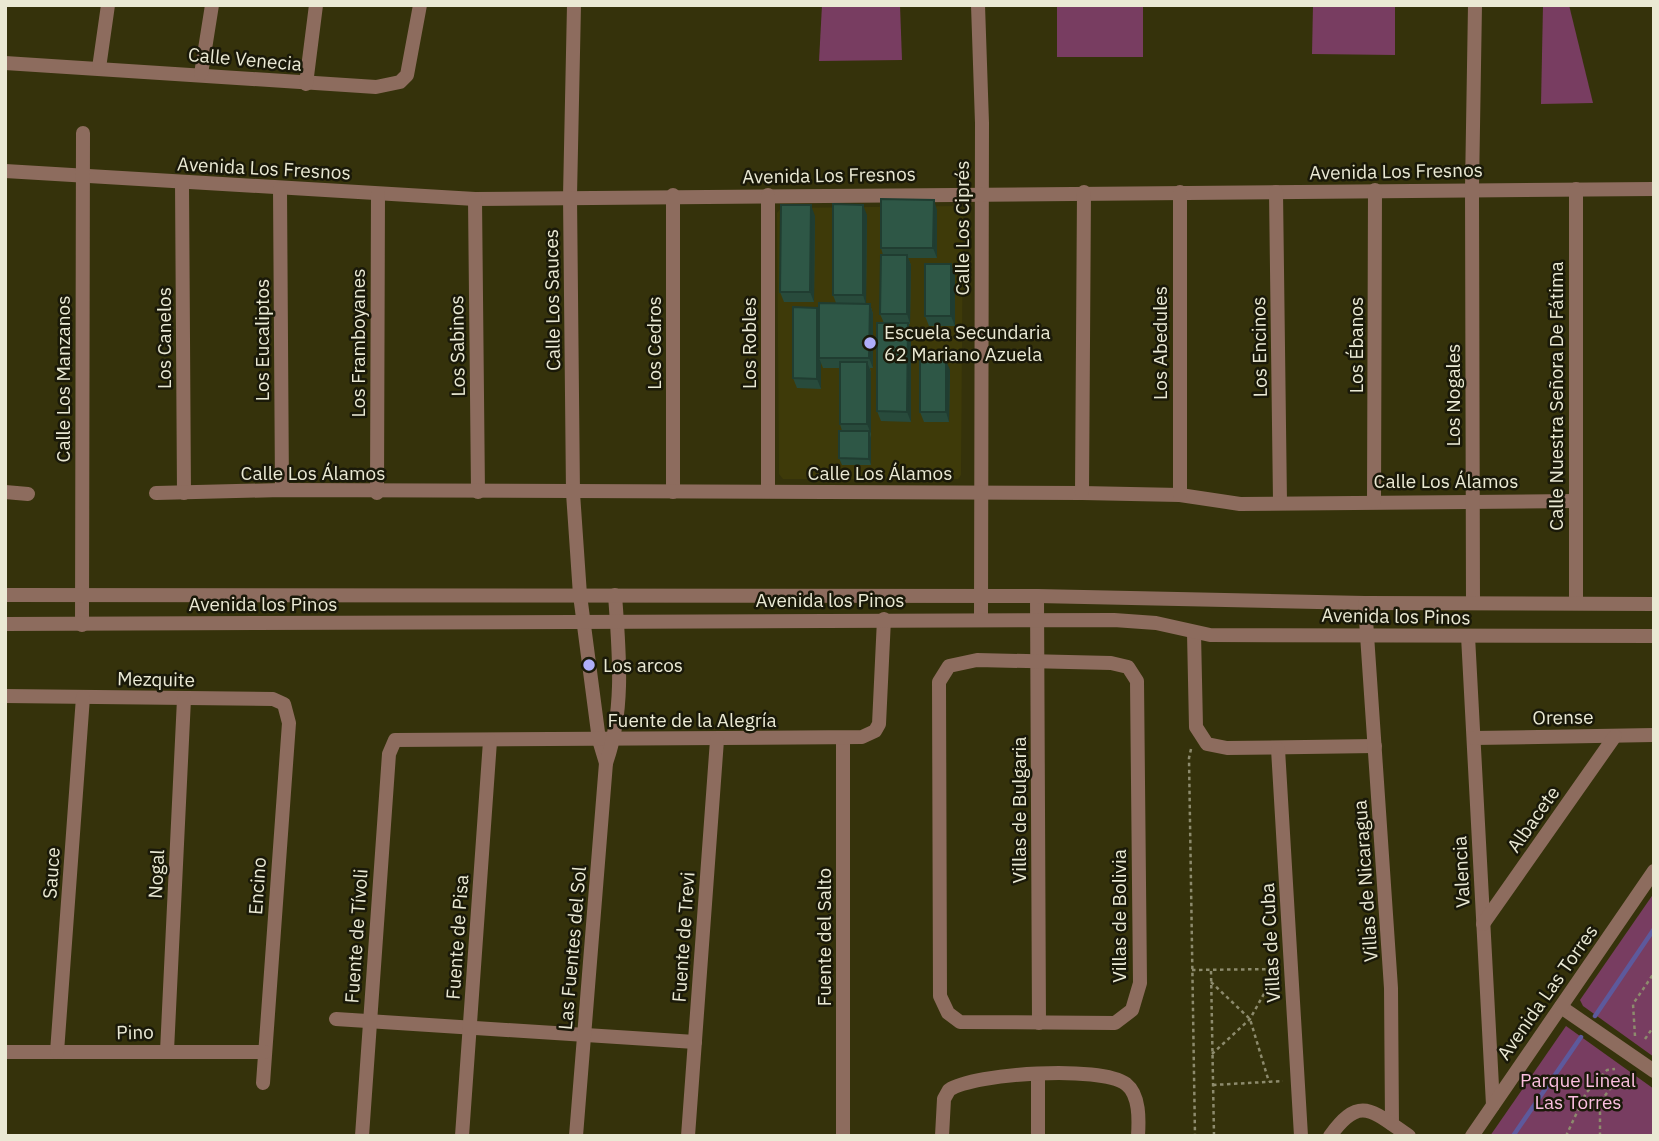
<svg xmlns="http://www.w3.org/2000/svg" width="1659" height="1141" font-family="'IBM Plex Sans',sans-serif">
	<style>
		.built { fill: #3e3a09 }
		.green { fill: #783d61 }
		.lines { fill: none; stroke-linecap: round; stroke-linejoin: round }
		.stream { stroke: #5d599c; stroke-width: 4.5 }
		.path { stroke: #8d8b6d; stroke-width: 2.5; stroke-dasharray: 3.5 3.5; stroke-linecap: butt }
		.minor { stroke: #8d6c5e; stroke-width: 14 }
		.tertiary { stroke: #8d6c5e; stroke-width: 14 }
		.wall { fill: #284b3c }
		.shaded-wall { fill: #203d31 }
		.building { fill: #2e5746; stroke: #203d31; stroke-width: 2 }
		.poi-dot { fill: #afaefa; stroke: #1a1909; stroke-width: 2.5 }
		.labels { text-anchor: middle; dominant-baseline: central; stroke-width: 5; stroke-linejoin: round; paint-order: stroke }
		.street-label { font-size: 19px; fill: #eae9d4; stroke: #1a1909 }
		.poi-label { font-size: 19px; fill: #eae9d4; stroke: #1a1909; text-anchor: start }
		.park-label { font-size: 19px; fill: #fbbfe0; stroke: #1a1909 }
	</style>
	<rect width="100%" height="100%" fill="#35320b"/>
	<path class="built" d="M957,206L963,211L961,475L958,479H783L779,474L777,213L781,208Z"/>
	<g class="green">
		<path d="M822,5H900L902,60L819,61Z"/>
		<rect x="1057" y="5" width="86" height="52"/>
		<path d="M1313,5H1395V55L1312,54Z"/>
		<path d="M1543,5H1569L1593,103L1541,104Z"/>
		<path d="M1654,893V1057L1583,1006L1580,1000Z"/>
		<path d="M1566,1026L1654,1089V1136H1490Z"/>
	</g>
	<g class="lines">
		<g class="stream">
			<path d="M1595,1016L1654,929"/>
			<path d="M1513,1136L1581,1037"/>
		</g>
		<g class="path">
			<path d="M1191,749L1189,758L1195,1136"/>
			<path d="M1192,970L1276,969"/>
			<path d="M1211,971L1214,1136"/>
			<path d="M1211,982L1250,1019L1269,1082"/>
			<path d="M1635,1036L1633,1004L1654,973"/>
			<path d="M1645,1039L1654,1026"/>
			<path d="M1212,1054L1250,1019L1276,972"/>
			<path d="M1213,1085L1283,1081"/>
			<path d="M1566,1136L1586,1093L1607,1070L1615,1069"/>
			<path d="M1600,1136V1102L1620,1076"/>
		</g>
		<g class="minor">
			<path d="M574,5L570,196L573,493L580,595L599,740L606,763"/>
			<path d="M978,5L982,123L981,620"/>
			<path d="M5,63L376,87L400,82L407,75L420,5"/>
			<path d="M99,68L108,5"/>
			<path d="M201,74L212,5"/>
			<path d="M306,84L316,5"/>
			<path d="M5,171L475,199L1654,189"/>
			<path d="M182,183L184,493"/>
			<path d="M280,189L282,490"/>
			<path d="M1276,192L1280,502"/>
			<path d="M673,195V492"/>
			<path d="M475,199L478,492"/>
			<path d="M768,491V195"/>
			<path d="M5,492L28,494"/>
			<path d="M156,493L282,490L1082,493L1180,495L1240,504L1575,501"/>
			<path d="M377,493L378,194"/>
			<path d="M1082,493L1084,192"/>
			<path d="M1180,495V192"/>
			<path d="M1374,501L1375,190"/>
			<path d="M1037,596L1039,1023"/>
			<path d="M1473,602L1472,188L1475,5"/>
			<path d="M1576,603V189"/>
			<path d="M82,625L83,133"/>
			<path d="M1194,633L1196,727L1207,744L1227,748L1375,746"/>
			<path d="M1367,635L1391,988L1392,1124"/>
			<path d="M1468,636L1493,1105"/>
			<path d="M977,660L1111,663L1128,667L1137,681L1140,983L1132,1010L1115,1023L960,1022L948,1013L940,996L939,682L949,666Z"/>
			<path d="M5,696L273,699L284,704L289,723L263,1083"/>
			<path d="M843,738V1136"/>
			<path d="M1474,738L1654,735"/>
			<path d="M1278,749L1301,1136"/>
			<path d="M1483,924L1615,736"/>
			<path d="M1561,1007L1654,1071"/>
			<path d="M336,1019L695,1042"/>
			<path d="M167,1051L184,699"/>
			<path d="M5,1052H265"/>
			<path d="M57,1052L83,697"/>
			<path d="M1038,1075V1136"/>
			<path d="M362,1136L389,754L395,740L862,737L875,731L879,724L884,619"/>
			<path d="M462,1136L490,741"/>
			<path d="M576,1136L606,763C625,710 619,651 615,595"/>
			<path d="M688,1136L717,740"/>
			<path d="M942,1136L944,1099L949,1090C975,1073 1100,1065 1126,1084C1140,1095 1139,1120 1138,1136"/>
			<path d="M1330,1136C1360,1094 1372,1111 1409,1136"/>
		</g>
		<g class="tertiary">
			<path d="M5,595L1037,596L1365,603L1654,604"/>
			<path d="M1365,603L1367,635"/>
			<path d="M5,624L1114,620L1156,623L1210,635L1654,636"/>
			<path d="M1472,1136L1654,871"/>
		</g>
	</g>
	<g class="wall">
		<path d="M937,210V258H908L911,265L910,324H908L911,333V422L881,421L877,411L884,323L880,314L883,255L881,248Z"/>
		<path d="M867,215L866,304H870L873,314V368H870L871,372V465H842L839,458L842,431L840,424V368H823L821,363V389L797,388L793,378L817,308L819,312L836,303L833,295Z"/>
		<path d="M815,216L814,302H784L780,292Z"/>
		<path d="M955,274V326H929L925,316Z"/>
		<path d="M950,370L949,422H924L920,412Z"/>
	</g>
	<g class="shaded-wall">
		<path d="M934,200L937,210V258L933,248Z"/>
		<path d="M811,205L815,216L814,302L810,292Z"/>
		<path d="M863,205L867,215L866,305L863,295Z"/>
		<path d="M907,255L911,265L910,324L907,314Z"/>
		<path d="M951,264L955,274V326L951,316Z"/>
		<path d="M870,304L873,314V368L869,358Z"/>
		<path d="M817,308L821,318L819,358L821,363V389L817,379Z"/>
		<path d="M908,323L911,333V422L907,412Z"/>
		<path d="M946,360L950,370L949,422L946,412Z"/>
		<path d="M867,362L871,372V434L867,424Z"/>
		<path d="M869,431L871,438V465L869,459Z"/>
	</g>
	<g class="building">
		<path d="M881,199L934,200L933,248H881Z"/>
		<path d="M833,204L863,205V295H833Z"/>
		<path d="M781,205H811L810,292H780Z"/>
		<path d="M881,255H907V314H880Z"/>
		<rect x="925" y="264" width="26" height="52"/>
		<path d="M819,303L870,304L869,358H819Z"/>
		<path d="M793,307L817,308V379L793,378Z"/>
		<path d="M877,323H908L907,412L877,411Z"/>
		<rect x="920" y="360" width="26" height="52"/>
		<rect x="840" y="362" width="27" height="62"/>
		<path d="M839,431H869V459L839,458Z"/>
	</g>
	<g class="poi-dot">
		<circle cx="870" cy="343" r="7"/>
		<circle cx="589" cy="665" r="7"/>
	</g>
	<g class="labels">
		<g class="street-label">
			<text transform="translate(245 59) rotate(5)">Calle Venecia</text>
			<text transform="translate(264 168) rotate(3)">Avenida Los Fresnos</text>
			<text transform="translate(1396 171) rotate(-1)">Avenida Los Fresnos</text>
			<text transform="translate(829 175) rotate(-1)">Avenida Los Fresnos</text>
			<text transform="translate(962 228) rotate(-90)">Calle Los Ciprés</text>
			<text transform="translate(552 300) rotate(-91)">Calle Los Sauces</text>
			<text transform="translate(164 338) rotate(-90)">Los Canelos</text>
			<text transform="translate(262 340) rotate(-90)">Los Eucaliptos</text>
			<text transform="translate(358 343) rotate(-90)">Los Framboyanes</text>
			<text transform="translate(654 343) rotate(-90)">Los Cedros</text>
			<text transform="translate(749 343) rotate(-90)">Los Robles</text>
			<text transform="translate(1160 343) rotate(-90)">Los Abedules</text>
			<text transform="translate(1356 345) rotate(-90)">Los Ébanos</text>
			<text transform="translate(457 346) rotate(-91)">Los Sabinos</text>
			<text transform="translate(1259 347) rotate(-91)">Los Encinos</text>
			<text transform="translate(63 379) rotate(-90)">Calle Los Manzanos</text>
			<text transform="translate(1453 395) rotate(-90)">Los Nogales</text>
			<text transform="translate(1556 396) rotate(-90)">Calle Nuestra Señora De Fátima</text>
			<text x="313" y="473">Calle Los Álamos</text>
			<text x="880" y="473">Calle Los Álamos</text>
			<text x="1446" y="481">Calle Los Álamos</text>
			<text x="830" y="600">Avenida los Pinos</text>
			<text x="263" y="604">Avenida los Pinos</text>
			<text transform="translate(1396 616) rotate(1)">Avenida los Pinos</text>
			<text transform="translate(156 679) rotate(1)">Mezquite</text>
			<text transform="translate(1563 717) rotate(-1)">Orense</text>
			<text x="692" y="720">Fuente de la Alegría</text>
			<text transform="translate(1019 810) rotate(-90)">Villas de Bulgaria</text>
			<text transform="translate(1533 819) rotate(-55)">Albacete</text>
			<text transform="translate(1461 872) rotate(-93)">Valencia</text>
			<text transform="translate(51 873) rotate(-86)">Sauce</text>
			<text transform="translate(156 874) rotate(-87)">Nogal</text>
			<text transform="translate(1365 881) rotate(-94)">Villas de Nicaragua</text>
			<text transform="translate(257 886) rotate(-86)">Encino</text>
			<text transform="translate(1119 916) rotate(-90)">Villas de Bolivia</text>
			<text transform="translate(356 936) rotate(-86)">Fuente de Tívoli</text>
			<text transform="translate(457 937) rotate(-86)">Fuente de Pisa</text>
			<text transform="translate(683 937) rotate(-86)">Fuente de Trevi</text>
			<text transform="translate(824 937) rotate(-90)">Fuente del Salto</text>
			<text transform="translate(1270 943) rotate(-93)">Villas de Cuba</text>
			<text transform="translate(572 948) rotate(-85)">Las Fuentes del Sol</text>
			<text transform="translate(1547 992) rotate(-55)">Avenida Las Torres</text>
			<text transform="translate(135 1032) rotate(-1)">Pino</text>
		</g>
		<g class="poi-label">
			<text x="884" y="332">Escuela Secundaria<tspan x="884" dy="22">62 Mariano Azuela</tspan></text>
			<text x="603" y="665">Los arcos</text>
		</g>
		<g class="park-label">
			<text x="1578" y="1080">Parque Lineal<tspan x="1578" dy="22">Las Torres</tspan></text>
		</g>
	</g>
	<rect width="1659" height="1141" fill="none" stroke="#eae9d4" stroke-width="14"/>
</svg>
